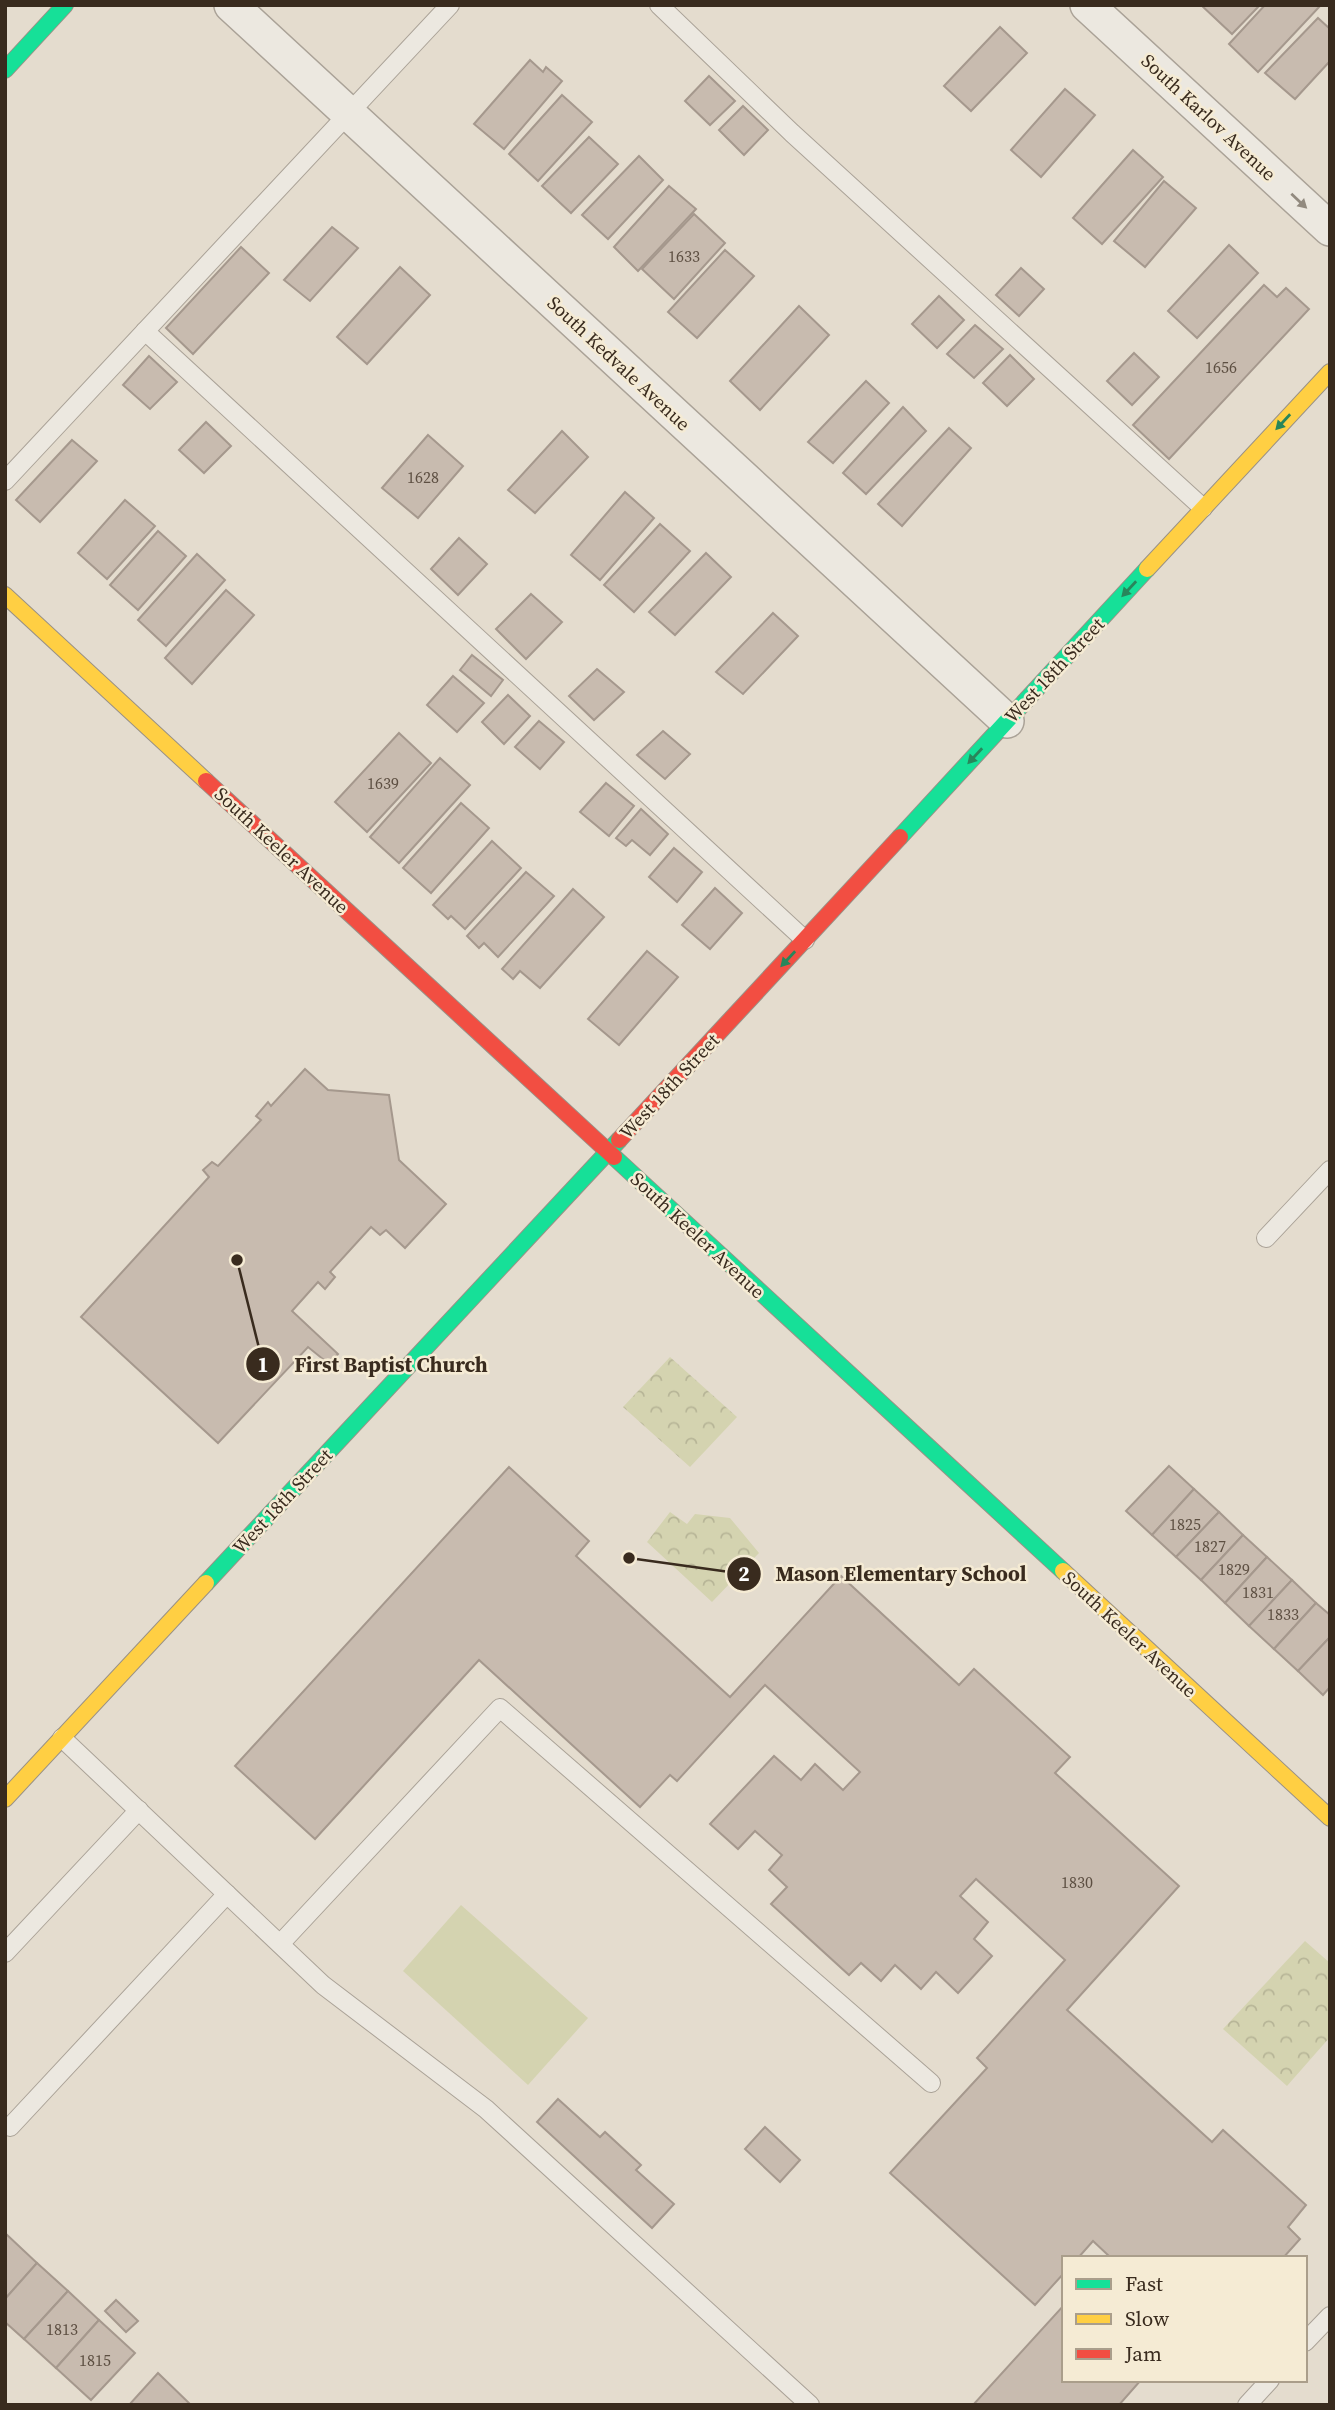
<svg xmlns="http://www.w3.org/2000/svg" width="1335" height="2410" font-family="'Source Serif 4',serif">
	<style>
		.green { fill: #d4d3b0 }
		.forest { fill: url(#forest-crowns) }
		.building { fill: #c8bbaf; stroke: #a5988d; stroke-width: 2 }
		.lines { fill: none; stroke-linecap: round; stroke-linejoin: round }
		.lane-casing { stroke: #aaa297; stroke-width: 20 }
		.street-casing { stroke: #aaa297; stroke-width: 36 }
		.fast-casing { stroke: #999186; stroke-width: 18 }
		.slow-casing { stroke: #999186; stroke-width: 18 }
		.jam-casing { stroke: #999186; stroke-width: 18 }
		.lane { stroke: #ece8e0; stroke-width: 18 }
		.street { stroke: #ece8e0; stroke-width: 33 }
		.fast { stroke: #16e098; stroke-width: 16 }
		.slow { stroke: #ffcf43; stroke-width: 16 }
		.jam { stroke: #f24e42; stroke-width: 16 }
		.oneway { fill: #928a7f }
		.oneway2 { fill: #28865b }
		.labels { text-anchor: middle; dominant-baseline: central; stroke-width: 5; stroke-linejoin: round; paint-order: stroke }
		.number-label { font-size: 16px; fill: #5d4f42 }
		.street-label { font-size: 19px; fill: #392b1e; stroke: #f5ebd4 }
		.leader { fill: none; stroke: #392b1e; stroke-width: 2.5 }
		.callout-dot { fill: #392b1e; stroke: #f5ebd4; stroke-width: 2.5 }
		.mark-label { font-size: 21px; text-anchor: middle; font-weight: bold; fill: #fff }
		.callout-label { font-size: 21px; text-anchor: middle; font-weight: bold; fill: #392b1e; stroke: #f5ebd4; stroke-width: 5; stroke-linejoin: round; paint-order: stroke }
	</style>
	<defs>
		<pattern id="forest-crowns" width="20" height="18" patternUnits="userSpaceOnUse" patternTransform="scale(1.75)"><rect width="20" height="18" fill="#d4d3b0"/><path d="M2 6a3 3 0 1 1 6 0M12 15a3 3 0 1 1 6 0" fill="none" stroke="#b7b597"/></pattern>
	</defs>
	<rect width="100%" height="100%" fill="#e4dcce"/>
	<path class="green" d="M461,1905L588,2018L528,2085L403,1971Z"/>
	<g class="forest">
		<path d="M670,1357L737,1417L690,1467L623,1407Z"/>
		<path d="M670,1512L687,1524L695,1514L730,1518L759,1553L712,1602L647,1542Z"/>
		<path d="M1305,1941L1330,1963V2037L1287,2086L1223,2029Z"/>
	</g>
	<g class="building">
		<path d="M1201,5H1260L1232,34Z"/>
		<path d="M1265,5H1321L1258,72L1229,44Z"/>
		<path d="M1318,18L1330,29V61L1295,99L1265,73Z"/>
		<path d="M1000,27L1027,53L971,111L944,86Z"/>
		<path d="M530,60L543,72L546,67L562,81L504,149L474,124Z"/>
		<path d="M709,76L735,101L710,125L685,101Z"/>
		<path d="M1065,89L1095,115L1041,177L1011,150Z"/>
		<path d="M562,95L592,122L538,181L509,154Z"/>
		<path d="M743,106L768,130L744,155L719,130Z"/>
		<path d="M589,137L618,164L571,213L542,186Z"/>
		<path d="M1133,150L1163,177L1102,244L1073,218Z"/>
		<path d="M639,156L663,180L608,239L582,215Z"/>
		<path d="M1164,181L1196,208L1145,267L1114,241Z"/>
		<path d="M669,186L696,209L638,271L614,247Z"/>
		<path d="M694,214L725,243L674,299L642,269Z"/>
		<path d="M332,227L358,248L310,301L284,280Z"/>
		<path d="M1229,245L1258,273L1197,338L1168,311Z"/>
		<path d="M241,247L269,273L193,354L166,328Z"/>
		<path d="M725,250L754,276L697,338L668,312Z"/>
		<path d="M400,267L430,295L367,364L337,337Z"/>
		<path d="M1021,268L1044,289L1019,316L996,295Z"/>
		<path d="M1264,285L1277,297L1286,288L1309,309L1169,459L1133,425Z"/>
		<path d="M939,296L964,320L937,348L912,324Z"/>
		<path d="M799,306L829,335L760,410L730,381Z"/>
		<path d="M975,325L1003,349L974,378L947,354Z"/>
		<path d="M1134,353L1159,377L1132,405L1107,381Z"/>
		<path d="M1010,355L1034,379L1007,406L983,383Z"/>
		<path d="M149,356L177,382L150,409L123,385Z"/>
		<path d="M866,381L889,403L833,463L808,442Z"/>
		<path d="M903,407L926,431L866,494L843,473Z"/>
		<path d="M206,422L231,446L204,473L179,450Z"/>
		<path d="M949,428L971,448L902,526L878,504Z"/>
		<path d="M562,431L588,457L535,513L508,490Z"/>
		<path d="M428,435L463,466L418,518L382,488Z"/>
		<path d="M72,440L97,461L40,522L16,500Z"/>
		<path d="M625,492L654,518L600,580L571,555Z"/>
		<path d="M125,500L155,526L107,579L78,553Z"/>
		<path d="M660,524L690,551L634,612L604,585Z"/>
		<path d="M158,531L186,556L138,610L110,585Z"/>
		<path d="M459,538L487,564L458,595L431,569Z"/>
		<path d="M706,553L731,577L675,635L649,612Z"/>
		<path d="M197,554L225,580L166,646L138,620Z"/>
		<path d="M226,590L254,615L192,684L165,658Z"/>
		<path d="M531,594L562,622L526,659L496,629Z"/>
		<path d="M773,613L798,636L743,694L716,672Z"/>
		<path d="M472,655L503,680L491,696L460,670Z"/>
		<path d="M597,669L624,692L594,720L569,696Z"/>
		<path d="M453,676L484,703L457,732L427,705Z"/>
		<path d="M508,695L530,716L504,744L482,722Z"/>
		<path d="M539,721L564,742L540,769L515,747Z"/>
		<path d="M663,731L690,754L665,779L637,755Z"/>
		<path d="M399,733L431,763L367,832L335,802Z"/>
		<path d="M440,758L470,785L399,863L370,837Z"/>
		<path d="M606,783L634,806L609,836L580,812Z"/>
		<path d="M461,803L489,828L431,893L403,868Z"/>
		<path d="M641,809L668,834L650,855L632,840L626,846L616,838Z"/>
		<path d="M492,841L521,868L465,929L451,916L448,919L433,905Z"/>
		<path d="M674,848L702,872L677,902L649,877Z"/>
		<path d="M526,872L554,896L498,957L484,943L479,948L467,936Z"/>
		<path d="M715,888L742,913L710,949L682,925Z"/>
		<path d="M573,889L604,917L540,988L520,971L513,979L502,969Z"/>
		<path d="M647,951L678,977L619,1045L588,1019Z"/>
		<path d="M305,1069L328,1090L389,1095L399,1160L446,1204L405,1248L386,1230L380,1235L371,1227L330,1272L335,1277L325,1289L318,1282L292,1311L338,1354L329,1364L308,1347L218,1443L81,1317L209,1177L203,1170L212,1162L218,1166L261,1120L256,1116L268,1102L271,1106Z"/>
		<path d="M1169,1466L1194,1489L1152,1535L1126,1511Z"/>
		<path d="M509,1467L589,1541L576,1556L730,1697L841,1576L959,1685L974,1669L1070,1757L1055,1773L1179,1886L1067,2010L1212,2142L1223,2130L1306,2205L1288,2227L1300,2239L1283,2258H1107L1109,2256L1093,2241L1078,2258H1064V2273L1035,2305L890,2173L987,2068L977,2058L1065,1960L976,1879L960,1896L988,1922L974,1939L992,1956L958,1993L936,1972L921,1989L895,1965L881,1981L861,1963L849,1975L771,1904L787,1887L769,1870L782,1855L755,1831L738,1849L710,1824L774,1756L801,1780L815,1764L843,1790L860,1772L765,1685L677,1781L670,1775L640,1807L479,1660L315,1839L235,1766Z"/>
		<path d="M1194,1489L1219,1512L1176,1557L1152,1535Z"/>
		<path d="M1219,1512L1243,1535L1201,1580L1176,1557Z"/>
		<path d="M1243,1535L1267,1557L1225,1603L1201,1580Z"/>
		<path d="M1267,1557L1292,1580L1249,1626L1225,1603Z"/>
		<path d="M1292,1580L1316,1603L1274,1649L1249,1626Z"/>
		<path d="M1316,1603L1330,1615V1637L1298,1671L1274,1649Z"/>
		<path d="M1330,1637V1687L1323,1695L1298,1671Z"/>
		<path d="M558,2099L600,2137L605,2132L641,2165L636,2170L674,2204L652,2228L537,2122Z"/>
		<path d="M765,2127L800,2160L780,2182L745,2149Z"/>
		<path d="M5,2233L37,2263L5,2299Z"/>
		<path d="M37,2263L68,2291L24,2339L5,2322V2299Z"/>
		<path d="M68,2291L99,2320L56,2368L24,2339Z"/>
		<path d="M116,2300L138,2321L126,2332L105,2311Z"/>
		<path d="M1064,2305V2380H1141L1119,2405H973Z"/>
		<path d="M99,2320L135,2353L91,2400L56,2368Z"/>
		<path d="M158,2373L191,2405H129Z"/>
	</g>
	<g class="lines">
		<defs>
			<g id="lane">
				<path d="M659,5L792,133L1203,508"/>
				<path d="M145,331L805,940"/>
				<path d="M5,481L450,5"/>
				<path d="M1266,1238L1330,1170"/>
				<path d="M62,1738L323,1985L486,2109L810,2405"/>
				<path d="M280,1944L500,1708L931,2083"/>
				<path d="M5,1953L139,1810"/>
				<path d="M10,2127L227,1894"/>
				<path d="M1305,2342L1330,2316"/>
				<path d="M1247,2405L1270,2380"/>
			</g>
			<g id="street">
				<path d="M231,5L1007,721"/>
				<path d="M1087,5L1330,229"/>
			</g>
			<g id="fast">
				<path d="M5,70L65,5"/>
				<path d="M900,837L1147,569"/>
				<path d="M614,1157L1063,1571"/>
				<path d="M206,1583L619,1140"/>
			</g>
			<g id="slow">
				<path d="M1147,569L1330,372"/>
				<path d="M5,595L206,781"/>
				<path d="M1063,1571L1330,1818"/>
				<path d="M5,1799L206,1583"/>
			</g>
			<g id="jam">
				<path d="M206,781L614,1157"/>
				<path d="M619,1140L900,837"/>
			</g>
		</defs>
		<use href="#lane" class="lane-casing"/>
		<use href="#street" class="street-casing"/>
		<use href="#fast" class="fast-casing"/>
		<use href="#slow" class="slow-casing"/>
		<use href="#jam" class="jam-casing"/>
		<use href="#lane" class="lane"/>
		<use href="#street" class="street"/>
		<use href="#fast" class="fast"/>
		<use href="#slow" class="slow"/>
		<use href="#jam" class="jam"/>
	</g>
	<defs><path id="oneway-solid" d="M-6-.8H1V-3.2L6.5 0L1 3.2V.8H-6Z" transform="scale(1.75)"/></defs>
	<use class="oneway" href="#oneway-solid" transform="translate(1299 201) rotate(43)"/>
	<g class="oneway2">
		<use href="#oneway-solid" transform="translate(1283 422) rotate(133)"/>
		<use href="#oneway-solid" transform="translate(1129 589) rotate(133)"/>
		<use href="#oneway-solid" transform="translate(975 756) rotate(133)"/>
		<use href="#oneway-solid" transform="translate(788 959) rotate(133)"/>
	</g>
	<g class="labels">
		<g class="number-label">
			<text x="684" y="256">1633</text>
			<text x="1221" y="367">1656</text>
			<text x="423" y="477">1628</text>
			<text x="383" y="783">1639</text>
			<text x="1185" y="1524">1825</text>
			<text x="1210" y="1546">1827</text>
			<text x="1234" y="1569">1829</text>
			<text x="1258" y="1592">1831</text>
			<text x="1283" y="1614">1833</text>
			<text x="1077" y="1882">1830</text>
			<text x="62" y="2329">1813</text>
			<text x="95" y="2360">1815</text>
		</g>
		<g class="street-label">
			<text transform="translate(1209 117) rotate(43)">South Karlov Avenue</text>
			<text transform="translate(619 363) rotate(43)">South Kedvale Avenue</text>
			<text transform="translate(1054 670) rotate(-47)">West 18th Street</text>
			<text transform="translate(282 850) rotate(43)">South Keeler Avenue</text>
			<text transform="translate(669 1086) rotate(-47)">West 18th Street</text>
			<text transform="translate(698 1235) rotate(43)">South Keeler Avenue</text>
			<text transform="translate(282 1501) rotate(-47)">West 18th Street</text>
			<text transform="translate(1130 1634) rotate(43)">South Keeler Avenue</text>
		</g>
	</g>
	<path class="leader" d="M237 1260L263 1364M629 1558L744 1574"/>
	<g class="callout-dot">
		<circle cx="237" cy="1260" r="7"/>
		<circle cx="629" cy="1558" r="7"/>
		<circle cx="263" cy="1364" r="18"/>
		<circle cx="744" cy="1574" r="18"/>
	</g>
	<g class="mark-label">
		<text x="263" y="1372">1</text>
		<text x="744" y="1581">2</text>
	</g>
	<g class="callout-label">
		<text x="391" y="1372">First Baptist Church</text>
		<text x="901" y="1581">Mason Elementary School</text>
	</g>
	<rect width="1335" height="2410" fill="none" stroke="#392b1e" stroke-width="14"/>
	<rect x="1062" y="2256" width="245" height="126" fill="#f5ebd4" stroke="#aa9e8b" stroke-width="2"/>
	<rect x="1076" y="2279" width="35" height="10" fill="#16e098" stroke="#aa9e8b" stroke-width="2"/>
	<text x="1125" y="2291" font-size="21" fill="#392b1e">Fast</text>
	<rect x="1076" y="2314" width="35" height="10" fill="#ffcf43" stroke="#aa9e8b" stroke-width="2"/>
	<text x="1125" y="2326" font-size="21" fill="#392b1e">Slow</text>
	<rect x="1076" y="2349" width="35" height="10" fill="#f24e42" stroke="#aa9e8b" stroke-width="2"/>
	<text x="1125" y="2361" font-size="21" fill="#392b1e">Jam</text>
</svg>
